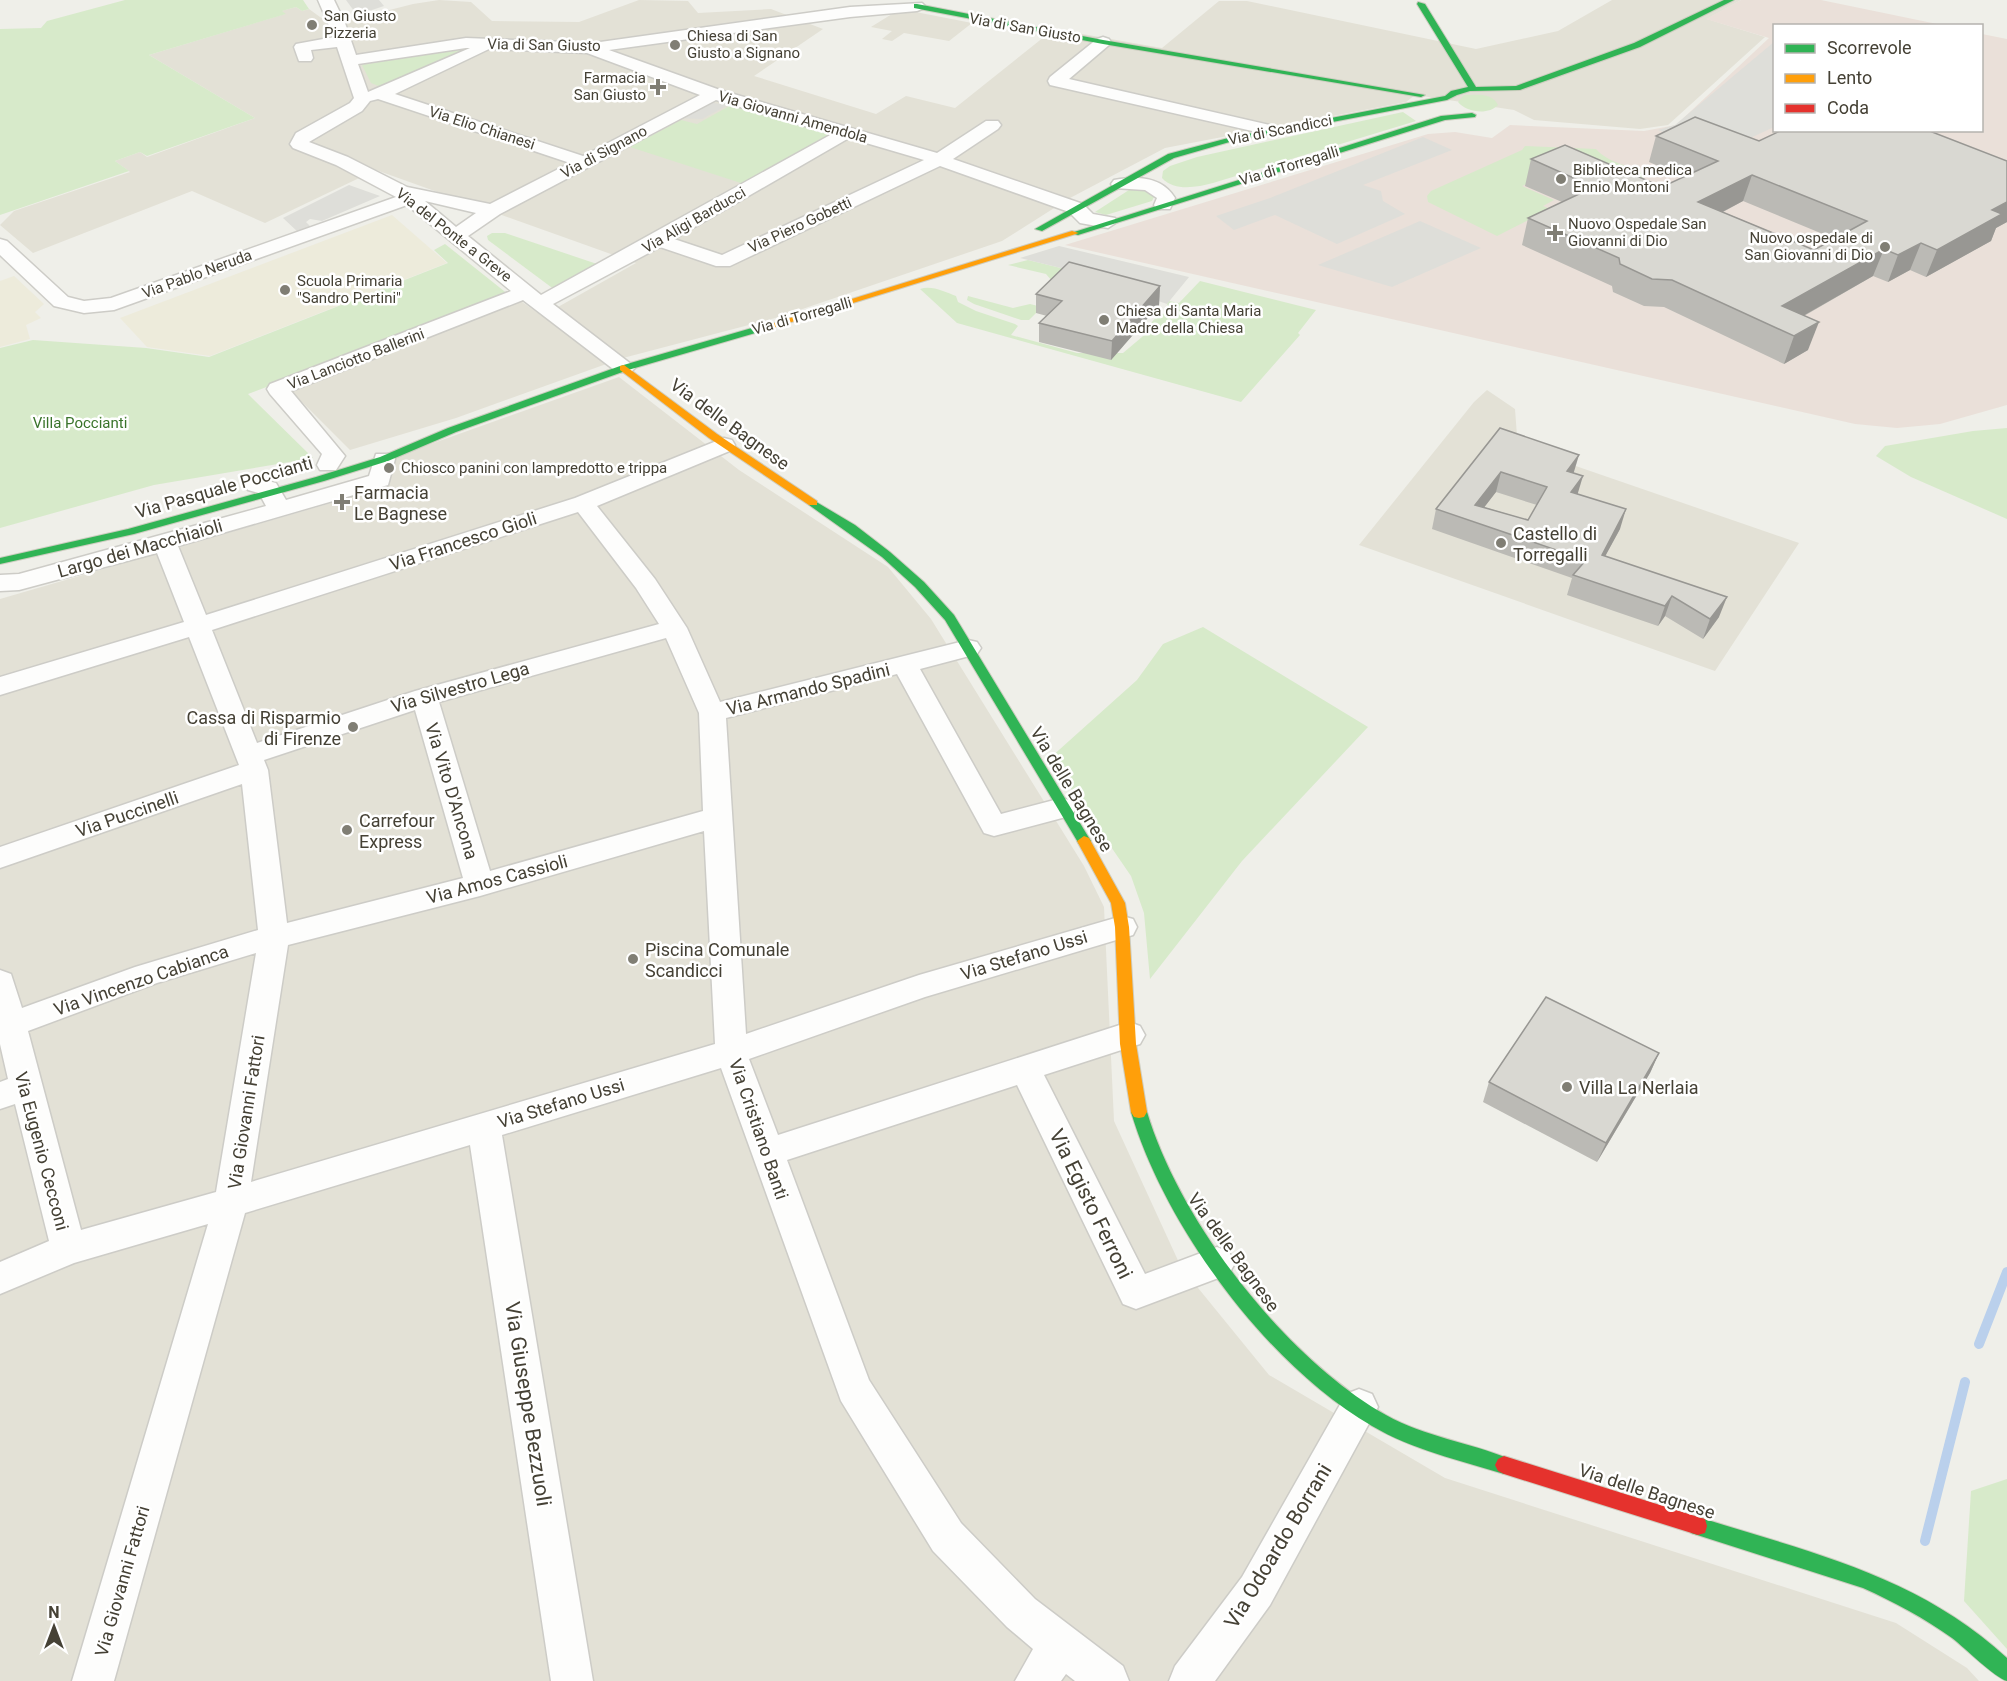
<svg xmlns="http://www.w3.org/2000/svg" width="2007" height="1681" font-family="Roboto,sans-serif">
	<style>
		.residential { fill: #e3e1d6 }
		.education { fill: #edebdb }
		.medical { fill: #eae0d9 }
		.green { fill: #d7eaca }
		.parking { fill: #deded9 }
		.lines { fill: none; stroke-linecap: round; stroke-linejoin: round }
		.stream { stroke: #bad0ec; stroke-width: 10 }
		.street-casing { stroke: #cdccc7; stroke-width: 3 }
		.fast-casing { stroke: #cecdc0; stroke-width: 2 }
		.slow-casing { stroke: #cecdc0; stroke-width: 2 }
		.jam-casing { stroke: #cecdc0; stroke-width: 2 }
		.street { fill: #fdfdfc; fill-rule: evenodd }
		.fast { fill: #30b455; fill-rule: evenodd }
		.slow { fill: #ff9f0a; fill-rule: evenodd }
		.jam { fill: #e5322d; fill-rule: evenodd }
		.wall { fill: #bbbab5; fill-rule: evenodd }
		.shaded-wall { fill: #989793 }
		.building { fill: #d9d8d2; stroke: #989793; stroke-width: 1.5; fill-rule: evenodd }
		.poi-dot { fill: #807e74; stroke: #fff; stroke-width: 2 }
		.labels { text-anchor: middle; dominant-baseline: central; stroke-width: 5; stroke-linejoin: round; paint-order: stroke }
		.far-poi-label { font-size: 15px; fill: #454135; stroke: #fff; text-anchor: start }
		.far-street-label { font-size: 15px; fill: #454135; stroke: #fff }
		.far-park-label { font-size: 15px; fill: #3a742b; stroke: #fff }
		.street-label { font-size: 18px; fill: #454135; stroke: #fff }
		.poi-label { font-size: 18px; fill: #454135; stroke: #fff; text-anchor: start }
		.near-street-label { font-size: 21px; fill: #454135; stroke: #fff }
	</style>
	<rect width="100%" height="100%" fill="#efefe9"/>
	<g class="residential">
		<path d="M439,0L471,2L492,21L579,22L639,0L688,1L698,13L771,9L823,29L754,76L876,114L906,96L955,108L1054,29L1162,48L1219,1H1247L1476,49L1558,31L1612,0H1741L1707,19L1765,37L1668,125L1640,129L1534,120L1514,110L1415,95L1406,102L1165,148L1070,198L1002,241L779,317L623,358L456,418L350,450L287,387L515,297L542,316L636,263L376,170L265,223L192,191L33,253L0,225L14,211L130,172L115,161L140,152L147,157L255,118L149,55L285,14L281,11L296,7L302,11L309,9L331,25L413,4Z"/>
		<path d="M900,9L972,23L949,41L904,33L892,41L882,39L892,31L871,27Z"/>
		<path d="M619,377L739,470L888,567L931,619L1084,866L1104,907L1114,1121L1181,1267L1269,1375L1445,1478L1896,1623L1967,1668L1979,1681H0V599L362,494L372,465Z"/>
		<path d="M1487,390L1515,409L1517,436L1538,453L1799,543L1715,671L1359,545L1474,402Z"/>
	</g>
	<g class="education">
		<path d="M392,215L447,263L210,356L147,347L120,318Z"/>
		<path d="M14,276L44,304L35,312L41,318L26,325L30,339L0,347V281Z"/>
	</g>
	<path class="medical" d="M1741,0H1821L1942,25L1774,26V130H1982V34L2007,39V405L1940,424L1897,428L1855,424L1065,245L1428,134L1455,132L1492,138L1510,125L1644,131L1676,125L1769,38L1706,19Z"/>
	<g class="green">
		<path d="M125,0H303L309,9L302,11L296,7L282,11L286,14L149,55L255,118L147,156L140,152L115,161L129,171L0,215V29L41,28L47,21Z"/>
		<path d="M470,46L381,87L371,83L362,65Z"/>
		<path d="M1464,95C1476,95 1492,92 1498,105C1489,115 1467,113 1458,102Z"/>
		<path d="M733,104L837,133L747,185L630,147L681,120L697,124Z"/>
		<path d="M1403,112L1416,121L1213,183C1197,187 1175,192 1162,178L1163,171L1170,166L1197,157Z"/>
		<path d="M1525,146L1596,149C1607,162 1627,165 1641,172L1646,183L1564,167L1522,186L1554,200L1543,206L1550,209L1497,236L1428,202L1427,196L1431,191L1522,150Z"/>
		<path d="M1129,190H1145L1154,197L1152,201L1106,215L1095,212Z"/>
		<path d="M492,233H505L600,265L555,290L488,240L487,236Z"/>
		<path d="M445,244L509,295L248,394L313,458L154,485L0,528V348L33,340L146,348L209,357L448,263L434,250Z"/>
		<path d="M1028,260L1069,270L1052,281L1046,274L1008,265Z"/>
		<path d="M1200,281L1316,310L1298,333L1300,335L1241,402L957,323L920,289C932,285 945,292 956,296L958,302L976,311L1015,324L1018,326L1011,335L1077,353H1123L1142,337L1144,335L1141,334L1160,313L1165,314L1169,308L1167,304L1169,301L1179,303Z"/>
		<path d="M968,296L1013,308L1030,304L1042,307L1029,320H1021L974,304L967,300Z"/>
		<path d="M2007,428V519L1911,477L1876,456L1885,446L1973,431Z"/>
		<path d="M1203,627L1368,727L1242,861L1150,979L1144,913L1131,876L1050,758L1137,680L1163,644Z"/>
		<path d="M2007,1479V1649L1964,1601L1971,1491Z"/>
	</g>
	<g class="parking">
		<path d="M346,0H379L384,6L357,15Z"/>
		<path d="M1774,42V127L1718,153L1658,130L1675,125Z"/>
		<path d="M705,102L728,105L702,119L677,118Z"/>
		<path d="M1423,137L1452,150L1363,185L1381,191L1383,201L1405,214L1337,244L1275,215L1234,230L1216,216L1270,198Z"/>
		<path d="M349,185L380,196L322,221L310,219L306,222L311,227L298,232L283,218Z"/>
		<path d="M1420,221L1481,248L1392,287L1318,265Z"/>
		<path d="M1059,246L1189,277L1167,304L1069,270L1020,258Z"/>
	</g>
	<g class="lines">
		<g class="stream">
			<path d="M1979,1344L2007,1272"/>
			<path d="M1925,1541L1965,1382"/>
		</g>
		<defs>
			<g id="street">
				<path d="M318,0H334L345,23L356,55L466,38L593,43L850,7L922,3L925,6L922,9L917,11L850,17L609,50L720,90L937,153L986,121H998L1001,125L998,129L953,159L1083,204L1093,214L1115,218L1117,222L1108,228L1080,223L1069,212L940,166L730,266H716L660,247L553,304L631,364L635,368L631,372H617L523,300L291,391L345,456L336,470H320L317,465L322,454L270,394L267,389L270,384L511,291L407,205L114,310L84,313L54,306L0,255V239L7,241L68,297L84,301L111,298L396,197L336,165L293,148L290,144L296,133L350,103L354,98L337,47L311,50L313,58L311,61H299L294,47L296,44L334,37ZM470,48L368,92L358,64L466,48ZM489,49L587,53L700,95L583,156L395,94ZM378,99L570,163L490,204L407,187L348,157L309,142L362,111L370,101ZM716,100L832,134L541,295L468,236L500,214ZM849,138L924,160L722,255L674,239ZM425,201L476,213L456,227Z"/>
				<path d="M1103,37L1109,39L1111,42L1109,45L1069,79L1274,126L1283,131L1274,136L1050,85L1048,81L1050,77L1097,39Z"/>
				<path d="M1120,179C1141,176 1163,178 1175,198L1170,209H1156L1154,205L1157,198L1145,190L1114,188L1111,184L1114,180Z"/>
				<path d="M724,438L732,440L735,445L732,450L597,506L655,579L687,628L720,702L968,640L977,642L981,648L977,654L920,669L1001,814L1062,798L1072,801L1076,808L1072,815L1062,818L994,836L984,833L897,674L726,718L746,1034L919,975L1122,916L1133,919L1137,927L1133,935L925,997L749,1059L778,1135L1129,1022L1140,1026L1145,1035L1140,1044L1044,1075L1145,1274L1217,1247L1229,1252L1235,1263L1229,1274L1136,1309L1123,1304L1017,1085L787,1160L869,1380L961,1523L1035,1599L1123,1666L1129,1681H1075L1066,1674L1061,1681H1015L1033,1649L1007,1627L933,1551L841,1401L721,1068L502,1135L593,1681H551L470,1145L245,1213L114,1681H72L208,1224L74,1263L0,1294V1262L49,1241L15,1104L0,1109V1082L8,1079L0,1044V970L11,974L22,1008L135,967L258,930L242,784L0,868V847L239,765L189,637L0,695V677L184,622L157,553L19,590L0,591V575L19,574L266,506L259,493L248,490L245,485L248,480L256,478L276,483L286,500L369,476L376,454H392L395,459L388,485L178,546L206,615L575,498ZM578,512L636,588L659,624L415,691L257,743L212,630ZM666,638L699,713L703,811L490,871L439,702ZM415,710L463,878L287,923L268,770L264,760ZM704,831L715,1044L251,1182L288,945L480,896ZM256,953L216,1192L81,1230L28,1031L157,983Z"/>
				<path d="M1359,1389L1372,1394L1378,1407L1270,1605L1215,1681H1169L1175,1666L1242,1577L1346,1394Z"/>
			</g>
			<g id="fast">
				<path d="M1724,0H1734L1640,47L1520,90L1470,91L1457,95L1447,100L1233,141L1174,158L1042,231L1035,229L1168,154L1232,137L1445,96L1451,91L1468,87L1417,4L1418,2L1425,4L1476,87L1516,86L1634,43Z"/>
				<path d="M917,4L1103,40L1425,95L1421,97L1103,44L914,8V4Z"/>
				<path d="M1472,113L1476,115L1475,117L1445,120L1078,235L1071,233L1441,116Z"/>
				<path d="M766,324L771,327L769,329L628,370L456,432L388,461L324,481L134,534L0,564V558L128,529L316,477L380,457L448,428L620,366Z"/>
				<path d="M813,500L855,525L890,552L924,582L954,615L1089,838L1091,841L1089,844H1079L945,620L915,587L882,557L809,505V501Z"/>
				<path d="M1139,1106L1144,1107L1147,1112C1180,1222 1285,1358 1386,1415C1425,1437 1469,1442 1510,1459L1513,1465L1510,1471L1504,1474C1459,1460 1413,1450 1372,1426C1268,1366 1165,1227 1131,1112L1134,1107Z"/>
				<path d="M1698,1517C1809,1552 1919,1576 2007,1658V1681C1995,1678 1965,1648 1952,1638C1924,1618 1894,1602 1863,1588L1691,1533L1689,1526L1691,1519Z"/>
			</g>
			<g id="slow">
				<path d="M1072,231L1079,233L769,329L761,327Z"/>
				<path d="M624,365L717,434L817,501V505H809L709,438L620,370V366Z"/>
				<path d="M1084,836L1089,838L1125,903L1129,927L1136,1044L1147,1112L1144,1117L1139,1118L1134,1117L1131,1112L1120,1044L1115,927L1111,903L1077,841Z"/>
			</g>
			<path id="jam" d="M1504,1456L1698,1517L1705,1519L1707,1526L1705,1533L1698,1535L1504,1474L1498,1471L1495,1465L1498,1459Z"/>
		</defs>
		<use href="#street" class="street-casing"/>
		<use href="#fast" class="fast-casing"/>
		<use href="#slow" class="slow-casing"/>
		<use href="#jam" class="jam-casing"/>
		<use href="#street" class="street"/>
		<use href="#fast" class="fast"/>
		<use href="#slow" class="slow"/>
		<use href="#jam" class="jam"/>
	</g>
	<g class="wall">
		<path d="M1656,136L1759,141L2007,161V222L1996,228L1991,241L1926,277L1910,270L1888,282L1873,276L1804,316L1808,350L1784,364L1664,307L1644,306L1613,292L1612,286L1522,245L1528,218L1562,202L1525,186L1531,159L1662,187L1684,177L1649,162ZM1743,201L1835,239L1814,250L1723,212Z"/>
		<path d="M1160,286L1159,305L1111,360L1039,342V323L1047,316L1036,313V294Z"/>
		<path d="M1500,428L1574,473L1578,494L1620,529L1605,556L1719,617L1703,639L1665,616L1658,626L1567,595L1572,578L1432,529L1436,509ZM1496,492L1537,505L1528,520L1484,507Z"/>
		<path d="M1659,1053L1650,1073L1597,1162L1483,1102L1489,1082Z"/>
	</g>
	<g class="shaded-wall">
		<path d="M1752,175L1743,201L1690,229L1698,202Z"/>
		<path d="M2007,202V222L1996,228L1991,241L1926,277L1937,250L1992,210Z"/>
		<path d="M1921,243L1910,270L1888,282L1898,255Z"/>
		<path d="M1884,249L1873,276L1780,329L1782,306Z"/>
		<path d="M1160,286L1159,305L1111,360L1112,341Z"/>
		<path d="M1819,322L1808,350L1784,364L1794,336Z"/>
		<path d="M1579,455L1573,475L1567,471Z"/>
		<path d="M1501,472L1496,492L1473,522L1475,505Z"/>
		<path d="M1583,476L1577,496L1571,492Z"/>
		<path d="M1626,509L1620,529L1595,575L1602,555Z"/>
		<path d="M1672,596L1665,616L1658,626L1665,606Z"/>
		<path d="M1727,597L1719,617L1703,639L1710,619Z"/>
		<path d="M1659,1053L1650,1073L1597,1162L1606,1143Z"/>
	</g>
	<g class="building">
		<path d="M1695,117L1759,141L1782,130H1927L2007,161V202L1992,210L2002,214L1937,250L1921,243L1898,255L1884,249L1782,306L1819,322L1794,336L1672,280L1652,279L1620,264L1619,258L1528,218L1594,187L1531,159L1565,145L1662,187L1718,161L1656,136ZM1752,175L1867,221L1814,250L1698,202Z"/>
		<path d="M1069,262L1160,286L1112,341L1039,323L1062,301L1036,294Z"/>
		<path d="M1500,428L1579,455L1567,471L1583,476L1571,492L1626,509L1602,555L1727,597L1710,619L1672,596L1665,606L1573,575L1586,560L1436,509ZM1501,472L1547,487L1528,520L1475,505Z"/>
		<path d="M1546,997L1659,1053L1606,1143L1489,1082Z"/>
	</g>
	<g class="poi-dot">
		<circle cx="312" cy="25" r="6"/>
		<circle cx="675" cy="45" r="6"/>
		<path d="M655 78h6v6h6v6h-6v6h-6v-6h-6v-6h6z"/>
		<circle cx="1561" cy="179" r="6"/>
		<path d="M1552 224h6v6h6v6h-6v6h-6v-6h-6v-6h6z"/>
		<circle cx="1885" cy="247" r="6"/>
		<circle cx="285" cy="290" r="6"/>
		<circle cx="1104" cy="320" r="6"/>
		<circle cx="389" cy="468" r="6"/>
		<path d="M339 493h6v6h6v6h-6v6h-6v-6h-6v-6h6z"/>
		<circle cx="1501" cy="543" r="6"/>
		<circle cx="353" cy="727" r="6"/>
		<circle cx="347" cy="830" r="6"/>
		<circle cx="633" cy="959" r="6"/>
		<circle cx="1567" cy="1087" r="6"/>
	</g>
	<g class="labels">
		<g class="far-poi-label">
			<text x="324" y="16">San Giusto<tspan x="324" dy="17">Pizzeria</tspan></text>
			<text x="687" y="36">Chiesa di San<tspan x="687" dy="17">Giusto a Signano</tspan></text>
			<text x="646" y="78" text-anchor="end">Farmacia<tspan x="646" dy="17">San Giusto</tspan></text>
			<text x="1573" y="170">Biblioteca medica<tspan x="1573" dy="17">Ennio Montoni</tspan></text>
			<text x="1568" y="224">Nuovo Ospedale San<tspan x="1568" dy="17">Giovanni di Dio</tspan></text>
			<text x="1873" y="238" text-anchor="end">Nuovo ospedale di<tspan x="1873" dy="17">San Giovanni di Dio</tspan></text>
			<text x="297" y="281">Scuola Primaria<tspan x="297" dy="17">"Sandro Pertini"</tspan></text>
			<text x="1116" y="311">Chiesa di Santa Maria<tspan x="1116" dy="17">Madre della Chiesa</tspan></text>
			<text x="401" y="468">Chiosco panini con lampredotto e trippa</text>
		</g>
		<g class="far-street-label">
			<text transform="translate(1025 28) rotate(10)">Via di San Giusto</text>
			<text transform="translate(544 45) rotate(1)">Via di San Giusto</text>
			<text transform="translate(793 117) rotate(16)">Via Giovanni Amendola</text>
			<text transform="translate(482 128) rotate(18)">Via Elio Chianesi</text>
			<text transform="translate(1280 130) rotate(-11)">Via di Scandicci</text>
			<text transform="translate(604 152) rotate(-28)">Via di Signano</text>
			<text transform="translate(1289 166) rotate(-17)">Via di Torregalli</text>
			<text transform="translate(694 220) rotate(-30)">Via Aligi Barducci</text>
			<text transform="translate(800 225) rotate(-25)">Via Piero Gobetti</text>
			<text transform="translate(454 235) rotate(38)">Via del Ponte a Greve</text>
			<text transform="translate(197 274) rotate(-20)">Via Pablo Neruda</text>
			<text transform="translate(802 316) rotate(-16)">Via di Torregalli</text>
			<text transform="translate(356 359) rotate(-21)">Via Lanciotto Ballerini</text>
		</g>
		<g class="far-park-label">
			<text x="80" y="423">Villa Poccianti</text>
		</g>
		<g class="street-label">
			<text transform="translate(730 424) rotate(36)">Via delle Bagnese</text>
			<text transform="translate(224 487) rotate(-16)">Via Pasquale Poccianti</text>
			<text transform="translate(463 541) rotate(-18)">Via Francesco Gioli</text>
			<text transform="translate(140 548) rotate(-16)">Largo dei Macchiaioli</text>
			<text transform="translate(460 687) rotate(-16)">Via Silvestro Lega</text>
			<text transform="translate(808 689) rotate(-14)">Via Armando Spadini</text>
			<text transform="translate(1072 789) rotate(59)">Via delle Bagnese</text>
			<text transform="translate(452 791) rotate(73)">Via Vito D'Ancona</text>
			<text transform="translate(127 814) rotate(-19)">Via Puccinelli</text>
			<text transform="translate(497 879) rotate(-15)">Via Amos Cassioli</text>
			<text transform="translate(1024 955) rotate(-17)">Via Stefano Ussi</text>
			<text transform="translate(141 980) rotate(-19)">Via Vincenzo Cabianca</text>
			<text transform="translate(561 1103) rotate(-17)">Via Stefano Ussi</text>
			<text transform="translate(246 1112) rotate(-81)">Via Giovanni Fattori</text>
			<text transform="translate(759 1129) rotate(71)">Via Cristiano Banti</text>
			<text transform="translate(42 1151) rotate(75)">Via Eugenio Cecconi</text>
			<text transform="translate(1234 1252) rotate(54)">Via delle Bagnese</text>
			<text transform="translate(1647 1491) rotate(18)">Via delle Bagnese</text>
			<text transform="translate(122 1581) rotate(-74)">Via Giovanni Fattori</text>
		</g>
		<g class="poi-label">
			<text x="354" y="492">Farmacia<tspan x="354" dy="21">Le Bagnese</tspan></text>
			<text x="1513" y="533">Castello di<tspan x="1513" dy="21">Torregalli</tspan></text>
			<text x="341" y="717" text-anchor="end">Cassa di Risparmio<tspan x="341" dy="21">di Firenze</tspan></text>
			<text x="359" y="820">Carrefour<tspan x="359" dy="21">Express</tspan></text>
			<text x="645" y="949">Piscina Comunale<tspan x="645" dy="21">Scandicci</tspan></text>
			<text x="1579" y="1087">Villa La Nerlaia</text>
		</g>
		<g class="near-street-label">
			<text transform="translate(1091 1204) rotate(64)">Via Egisto Ferroni</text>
			<text transform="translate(528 1404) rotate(81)">Via Giuseppe Bezzuoli</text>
			<text transform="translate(1278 1546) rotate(-59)">Via Odoardo Borrani</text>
		</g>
	</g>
	<rect x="1773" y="24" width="210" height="108" fill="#ffffff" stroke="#b5b3ae" stroke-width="1.5"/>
	<rect x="1785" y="44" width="30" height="9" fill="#30b455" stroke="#b5b3ae" stroke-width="1.5"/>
	<text x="1827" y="54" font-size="18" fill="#454135">Scorrevole</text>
	<rect x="1785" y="74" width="30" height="9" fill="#ff9f0a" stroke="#b5b3ae" stroke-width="1.5"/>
	<text x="1827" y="84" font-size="18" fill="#454135">Lento</text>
	<rect x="1785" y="104" width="30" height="9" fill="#e5322d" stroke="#b5b3ae" stroke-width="1.5"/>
	<text x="1827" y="114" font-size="18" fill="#454135">Coda</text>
	<g transform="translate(54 1627)" stroke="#ffffff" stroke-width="4.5" paint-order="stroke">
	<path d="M0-4.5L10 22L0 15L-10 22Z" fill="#454135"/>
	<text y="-9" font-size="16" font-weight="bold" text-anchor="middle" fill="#454135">N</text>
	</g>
</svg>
